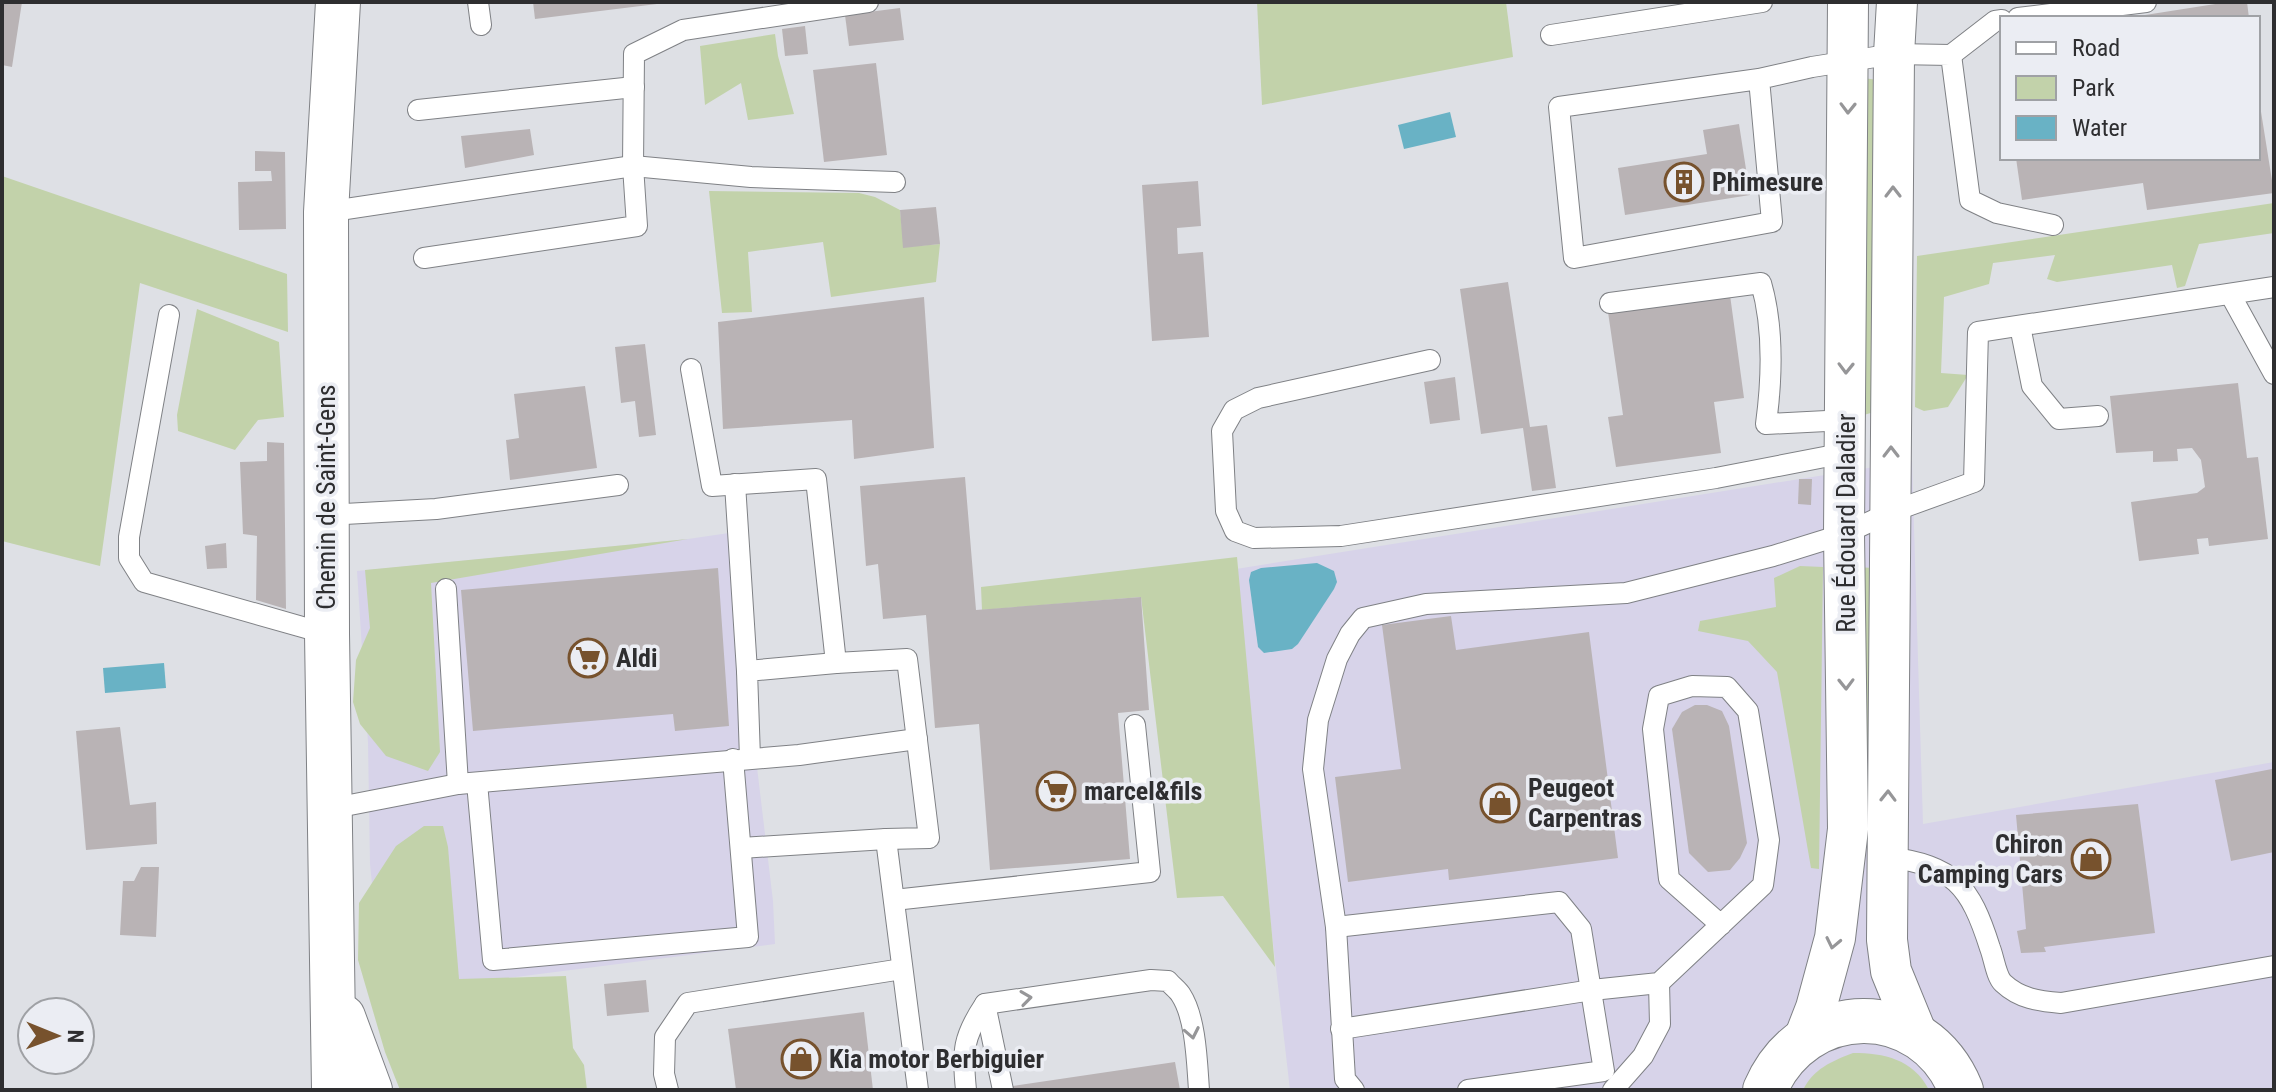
<svg xmlns="http://www.w3.org/2000/svg" width="2276" height="1092" font-family="'Roboto Condensed',sans-serif">
	<style>
		.commercial { fill: #d7d3e9 }
		.green { fill: #c2d2aa }
		.water { fill: #69b2c5 }
		.building { fill: #b9b3b5 }
		.lines { fill: none; stroke-linecap: round; stroke-linejoin: round }
		.lane-casing { stroke: #7f8185; stroke-width: 22 }
		.street-casing { stroke: #7f8185; stroke-width: 42 }
		.secondary-casing { stroke: #7f8185; stroke-width: 46 }
		.lane { stroke: #fff; stroke-width: 20 }
		.street { stroke: #fff; stroke-width: 40 }
		.secondary { stroke: #fff; stroke-width: 44 }
		.oneway { stroke: #969698 }
		.labels { text-anchor: middle; dominant-baseline: central; stroke-width: 7; stroke-linejoin: round; paint-order: stroke }
		.poi-label { font-size: 26px; font-weight: bold; fill: #2e2e30; stroke: #ebedf3; text-anchor: start }
		.street-label { font-size: 26px; fill: #2e2e30; stroke: #ebedf3 }
	</style>
	<rect width="100%" height="100%" fill="#dee0e5"/>
	<g class="commercial">
		<path d="M1912,461L1923,824L2274,762V1090H1290L1230,570Z"/>
		<path d="M729,533L773,901L775,944L383,994L370,864L368,743L357,571L688,539Z"/>
	</g>
	<g class="green">
		<path d="M1257,2H1506L1513,57L1262,105Z"/>
		<path d="M775,34L778,56L794,114L748,120L741,83L705,105L700,46Z"/>
		<path d="M1863,78L1878,80L1874,412L1857,417Z"/>
		<path d="M2,176L287,274L288,332L140,283L100,566L2,541Z"/>
		<path d="M709,191L859,193L875,197L900,210L904,247L940,244L936,282L831,297L823,242L748,252L752,312L722,313Z"/>
		<path d="M2274,203V233L2199,244L2185,286L2177,288L2172,265L2057,282L2047,279L2055,255L1993,263L1989,284L1944,297L1941,373L1968,375L1948,407L1924,411L1915,407L1917,256Z"/>
		<path d="M197,309L279,342L284,417L258,420L235,450L178,431L177,415Z"/>
		<path d="M688,539L431,583L440,752L428,771L386,756L360,724L353,702L356,660L370,628L365,570Z"/>
		<path d="M1237,557L1275,967L1223,896L1177,898L1141,597L982,610L981,587Z"/>
		<path d="M1800,566L1823,567L1819,869L1811,868L1777,672L1748,641L1698,631L1700,621L1776,607L1774,578Z"/>
		<path d="M1858,567L1872,568L1871,819L1858,818Z"/>
		<path d="M424,826H443L448,847L459,979L566,976L573,1048L584,1065L587,1090H400L385,1052L358,960L359,903L396,846Z"/>
		<path d="M1853,1053C1884,1053 1913,1059 1929,1090H1803C1813,1069 1832,1061 1853,1053Z"/>
	</g>
	<g class="water">
		<path d="M1450,112L1456,137L1404,149L1398,125Z"/>
		<path d="M1317,563L1334,571L1337,582L1334,589L1298,644L1292,649L1264,653L1258,647L1249,580L1251,572L1261,568Z"/>
		<path d="M164,663L166,688L105,693L103,668Z"/>
	</g>
	<g class="building">
		<path d="M2,2H22L12,67L2,65Z"/>
		<path d="M533,2H657V4L535,19Z"/>
		<path d="M2228,2H2247L2249,18H2126Z"/>
		<path d="M900,8L904,40L849,46L845,15Z"/>
		<path d="M805,26L808,54L785,56L782,29Z"/>
		<path d="M876,63L887,155L824,162L813,70Z"/>
		<path d="M2258,93L2274,193L2147,210L2143,183L2022,200L2016,158H2258Z"/>
		<path d="M1739,124L1750,195L1625,215L1618,168L1707,154L1703,130Z"/>
		<path d="M530,129L534,155L465,168L461,136Z"/>
		<path d="M255,151L285,152L286,229L239,230L238,182L272,181L271,171H255Z"/>
		<path d="M1198,181L1201,226L1177,228L1178,254L1203,252L1209,337L1152,341L1142,185Z"/>
		<path d="M936,207L940,244L903,248L900,210Z"/>
		<path d="M1508,282L1530,427L1547,425L1556,488L1532,491L1523,428L1481,434L1460,289Z"/>
		<path d="M1730,295L1744,398L1714,402L1721,453L1616,467L1608,417L1623,415L1608,312Z"/>
		<path d="M924,297L934,448L854,459L852,420L723,429L718,322Z"/>
		<path d="M645,344L656,435L639,437L635,401L621,403L615,347Z"/>
		<path d="M1455,377L1460,420L1430,424L1424,382Z"/>
		<path d="M2238,383L2247,458L2258,457L2268,539L2209,546L2208,538L2197,539L2199,554L2139,561L2131,502L2197,493L2205,487L2201,460L2192,448L2177,449L2178,461L2153,462V451L2116,453L2110,396Z"/>
		<path d="M585,386L597,468L510,480L506,440L519,438L514,394Z"/>
		<path d="M267,442L284,443L286,609L256,600L257,536L243,534L240,462L267,461Z"/>
		<path d="M965,477L976,610L1141,597L1149,710L1118,713L1130,859L990,870L979,724L935,728L926,615L883,619L878,564L866,566L860,486Z"/>
		<path d="M1799,479H1812L1811,505L1798,504Z"/>
		<path d="M226,543L227,568L207,569L205,546Z"/>
		<path d="M718,568L729,726L675,731L673,714L473,731L461,590Z"/>
		<path d="M1451,616L1456,650L1589,632L1618,858L1449,880L1448,869L1348,882L1335,777L1401,769L1382,625Z"/>
		<path d="M1695,705H1707L1722,711L1729,726L1747,843L1740,858L1730,870L1708,872L1689,853L1672,729L1682,712Z"/>
		<path d="M120,727L130,805L156,802L157,844L86,850L76,731Z"/>
		<path d="M2272,769L2274,852L2231,861L2215,780Z"/>
		<path d="M2138,804L2155,933L2044,947L2046,952L2021,953L2017,931L2026,929L2016,815Z"/>
		<path d="M141,867H159L156,937L120,935L123,881H134Z"/>
		<path d="M646,980L649,1012L607,1016L604,984Z"/>
		<path d="M864,1012L873,1090H736L728,1029Z"/>
		<path d="M1175,1062L1180,1090H1000L999,1088Z"/>
	</g>
	<g class="lines">
		<defs>
			<g id="lane">
				<path d="M478,2L481,25"/>
				<path d="M2018,18L2146,2"/>
				<path d="M1551,35L1762,2"/>
				<path d="M1951,55L1995,21L2002,20"/>
				<path d="M1759,79L1772,222L1574,258L1559,107L1759,79L1812,67L1894,54L1951,55L1970,200L1997,213L2053,225"/>
				<path d="M418,110L634,87"/>
				<path d="M326,212L633,166L751,177L895,182"/>
				<path d="M424,258L637,226L633,166L634,54L683,30L868,2"/>
				<path d="M2230,294L2274,374"/>
				<path d="M1610,303L1761,283C1774,328 1772,379 1766,424L1846,420"/>
				<path d="M169,315L129,537V558L144,582L327,634"/>
				<path d="M2020,326L2032,386L2059,419L2098,416"/>
				<path d="M1430,360L1258,398L1234,410L1222,431L1226,511L1235,531L1254,538L1341,536L1716,478L1845,453"/>
				<path d="M691,369L712,486L816,479L836,663L907,659L929,838L886,839L918,1090"/>
				<path d="M735,484L747,671"/>
				<path d="M326,515L436,509L618,485"/>
				<path d="M446,589L458,784"/>
				<path d="M750,758L747,671L836,663"/>
				<path d="M477,783L493,960L748,937L733,759"/>
				<path d="M329,809L458,784L799,755L917,739"/>
				<path d="M741,848L886,839"/>
				<path d="M1888,857C1954,866 1970,885 1990,948C1994,958 1996,976 2003,983C2020,999 2039,1001 2061,1003L2274,966"/>
				<path d="M894,900L1150,872L1135,725"/>
				<path d="M1336,927L1559,902L1581,929L1604,1071L1468,1090"/>
				<path d="M985,1004L1003,1090"/>
				<path d="M1341,1029L1592,990L1659,983L1763,885L1769,840L1748,711L1727,687L1692,686L1659,696L1653,729L1669,879L1721,925"/>
				<path d="M668,1090L664,1074L665,1037L688,1003L902,969"/>
				<path d="M966,1090C962,1051 963,1037 985,1004L1151,980L1168,981C1172,986 1178,990 1181,995C1196,1018 1197,1063 1199,1090"/>
				<path d="M1354,1090L1345,1079L1336,927L1313,769L1318,720L1337,659L1350,634L1363,618L1426,604L1626,593L1773,556L1844,534L1891,512L1974,482L1978,332L2274,287"/>
				<path d="M1613,1090L1643,1056L1660,1024L1659,983"/>
			</g>
			<g id="street">
				<path d="M1897,2L1894,54L1887,940L1891,971L1918,1037"/>
				<path d="M1804,1039L1816,1008L1835,938L1848,829L1844,534L1848,2"/>
			</g>
			<g id="secondary">
				<path d="M343,1017L370,1090"/>
				<path d="M334,1090L327,634L326,212L338,2"/>
				<path d="M1765,1090C1804,999 1923,997 1961,1090"/>
			</g>
		</defs>
		<use href="#lane" class="lane-casing"/>
		<use href="#street" class="street-casing"/>
		<use href="#secondary" class="secondary-casing"/>
		<use href="#lane" class="lane"/>
		<use href="#street" class="street"/>
		<use href="#secondary" class="secondary"/>
	</g>
	<defs><path id="oneway-chevron" d="M-2-3.5L2.5 0L-2 3.5" fill="none" stroke-width="1.6" stroke-linecap="round" stroke-linejoin="round" transform="scale(2)"/></defs>
	<g class="oneway">
		<use href="#oneway-chevron" transform="translate(1848 108) rotate(91)"/>
		<use href="#oneway-chevron" transform="translate(1893 192) rotate(-90)"/>
		<use href="#oneway-chevron" transform="translate(1846 368) rotate(91)"/>
		<use href="#oneway-chevron" transform="translate(1891 452) rotate(-90)"/>
		<use href="#oneway-chevron" transform="translate(1846 684) rotate(89)"/>
		<use href="#oneway-chevron" transform="translate(1888 796) rotate(-89)"/>
		<use href="#oneway-chevron" transform="translate(1833 943) rotate(102)"/>
		<use href="#oneway-chevron" transform="translate(1026 998) rotate(-8)"/>
		<use href="#oneway-chevron" transform="translate(1192 1033) rotate(79)"/>
	</g>
	<defs>
		<symbol id="building-ring" viewBox="-11 -11 22 22"><circle r="9.5" fill="#ebedf3" stroke="#77522d" stroke-width="1.5"/><path d="M-4-6H4V6H1V3H-1V6H-4ZM-2.5-4.3h1.7v1.8h-1.7ZM.8-4.3h1.7v1.8H.8ZM-2.5-1h1.7V.8h-1.7ZM.8-1h1.7V.8H.8Z" fill="#77522d"/></symbol>
		<symbol id="supermarket-ring" viewBox="-11 -11 22 22"><circle r="9.5" fill="#ebedf3" stroke="#77522d" stroke-width="1.5"/><path d="M-6-5.5h2.5l.6 2H6L4.5 2H-2.5L-4.4-4H-6ZM-1.5 3.2a1.3 1.3 0 1 0 .1 0ZM3 3.2a1.3 1.3 0 1 0 .1 0Z" fill="#77522d"/></symbol>
		<symbol id="shop-ring" viewBox="-11 -11 22 22"><circle r="9.5" fill="#ebedf3" stroke="#77522d" stroke-width="1.5"/><path d="M-5-2.5h2.3a2.7 3.5 0 0 1 5.4 0H5L5.5 6h-11ZM-1.5-2.5h3a1.5 2.3 0 0 0-3 0Z" fill="#77522d"/></symbol>
	</defs>
	<g fill-rule="evenodd">
		<use href="#building-ring" x="1662" y="160" width="44" height="44"/>
		<use href="#supermarket-ring" x="566" y="636" width="44" height="44"/>
		<use href="#supermarket-ring" x="1034" y="769" width="44" height="44"/>
		<use href="#shop-ring" x="1478" y="781" width="44" height="44"/>
		<use href="#shop-ring" x="2069" y="837" width="44" height="44"/>
		<use href="#shop-ring" x="779" y="1037" width="44" height="44"/>
	</g>
	<g class="labels">
		<g class="poi-label">
			<text x="1712" y="182">Phimesure</text>
			<text x="616" y="658">Aldi</text>
			<text x="1528" y="788">Peugeot<tspan x="1528" dy="30">Carpentras</tspan></text>
			<text x="1084" y="791">marcel&amp;fils</text>
			<text x="2063" y="844" text-anchor="end">Chiron<tspan x="2063" dy="30">Camping Cars</tspan></text>
			<text x="829" y="1059">Kia motor Berbiguier</text>
		</g>
		<g class="street-label">
			<text transform="translate(326 497) rotate(-90)">Chemin de Saint-Gens</text>
			<text transform="translate(1846 523) rotate(-90)">Rue Édouard Daladier</text>
		</g>
	</g>
	<rect width="2276" height="1092" fill="none" stroke="#2e2e30" stroke-width="8"/>
	<rect x="2000" y="16" width="260" height="144" fill="#ebedf3" stroke="#9fa1a5" stroke-width="2"/>
	<rect x="2016" y="42" width="40" height="12" fill="#ffffff" stroke="#9fa1a5" stroke-width="2"/>
	<text x="2072" y="56" font-size="24" fill="#2e2e30">Road</text>
	<rect x="2016" y="76" width="40" height="24" fill="#c2d2aa" stroke="#9fa1a5" stroke-width="2"/>
	<text x="2072" y="96" font-size="24" fill="#2e2e30">Park</text>
	<rect x="2016" y="116" width="40" height="24" fill="#69b2c5" stroke="#9fa1a5" stroke-width="2"/>
	<text x="2072" y="136" font-size="24" fill="#2e2e30">Water</text>
	<g transform="translate(56 1036) rotate(91)"><circle r="38" fill="#ebedf3" stroke="#9fa1a5" stroke-width="2"/>
	<path d="M0-6L14 30L0 20L-14 30Z" fill="#77522d"/>
	<text y="-12" font-size="22" font-weight="bold" text-anchor="middle" fill="#2e2e30">N</text>
	</g>
</svg>
